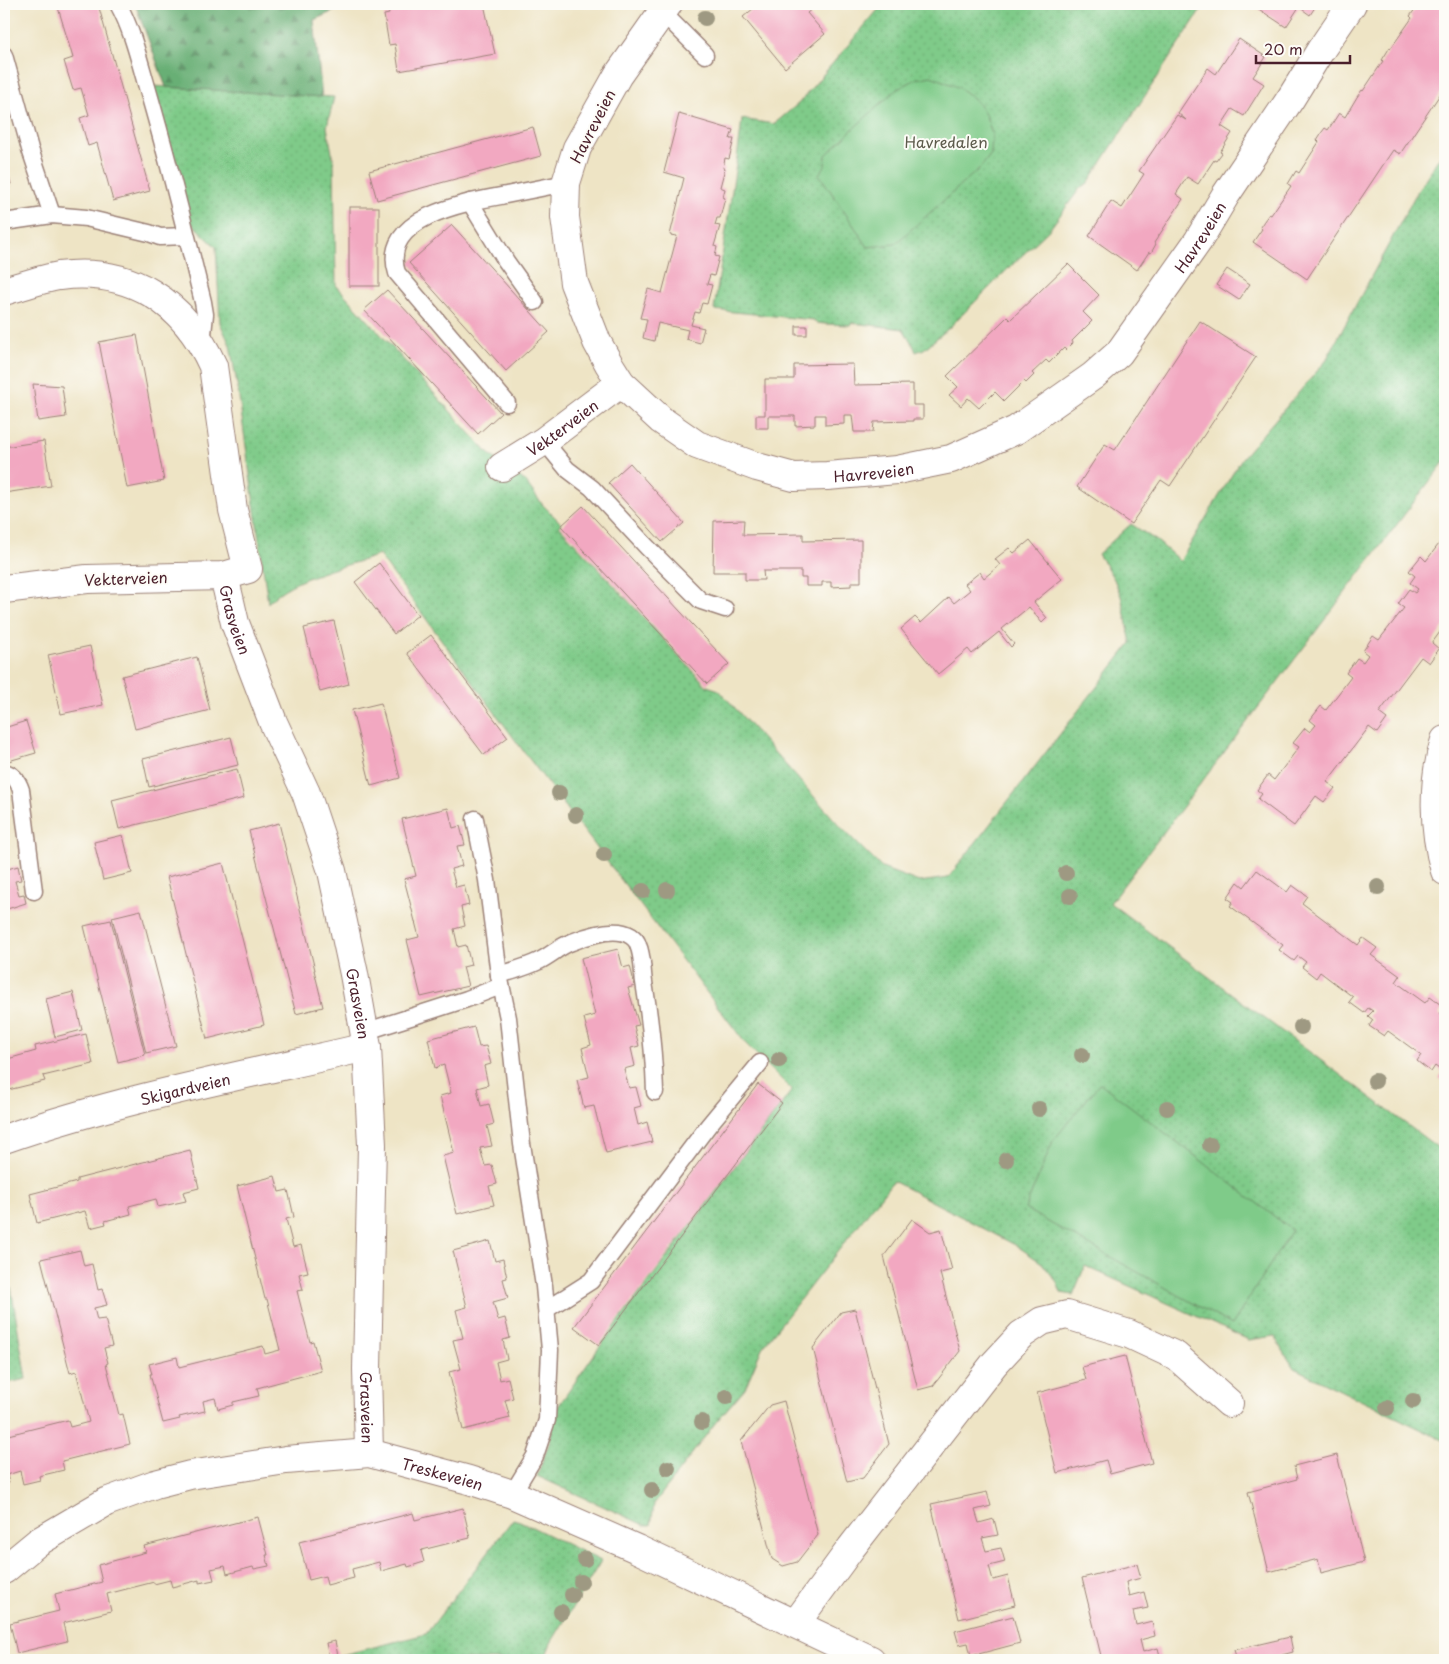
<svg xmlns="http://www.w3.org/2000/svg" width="1449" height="1664" font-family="'Playpen Sans',sans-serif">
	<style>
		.green { fill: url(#green-dots); stroke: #64755a }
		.forest { fill: url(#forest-firs); stroke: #586750 }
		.pitch { fill: #7fcb89; stroke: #64755a }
		.building { fill: #f2a8c1 }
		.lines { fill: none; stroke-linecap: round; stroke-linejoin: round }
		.lane-casing { stroke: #9c8278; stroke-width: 19 }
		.street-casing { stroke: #9c8278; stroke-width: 30 }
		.lane { stroke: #fff; stroke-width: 16 }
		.street { stroke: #fff; stroke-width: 28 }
		.tree { fill: #9e9982 }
		.labels { text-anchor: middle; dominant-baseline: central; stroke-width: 4; stroke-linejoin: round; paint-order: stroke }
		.street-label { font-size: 15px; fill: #4a1f2b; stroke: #fdfcf7 }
		.park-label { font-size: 15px; fill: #5d5b4c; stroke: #fdfcf7 }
	</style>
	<defs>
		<pattern id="green-dots" width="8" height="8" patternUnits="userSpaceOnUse" patternTransform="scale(1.25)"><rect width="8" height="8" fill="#7fcb89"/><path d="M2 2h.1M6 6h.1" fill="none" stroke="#6fae76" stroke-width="1.8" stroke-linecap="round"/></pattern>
		<pattern id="forest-firs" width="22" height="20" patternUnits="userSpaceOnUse" patternTransform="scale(1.25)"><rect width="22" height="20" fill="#67af75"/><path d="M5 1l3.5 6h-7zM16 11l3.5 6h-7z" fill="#578e60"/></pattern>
	</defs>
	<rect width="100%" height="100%" fill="#fdfcf7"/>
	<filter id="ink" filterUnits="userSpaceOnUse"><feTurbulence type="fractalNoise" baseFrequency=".02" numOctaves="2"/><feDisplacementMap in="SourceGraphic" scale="10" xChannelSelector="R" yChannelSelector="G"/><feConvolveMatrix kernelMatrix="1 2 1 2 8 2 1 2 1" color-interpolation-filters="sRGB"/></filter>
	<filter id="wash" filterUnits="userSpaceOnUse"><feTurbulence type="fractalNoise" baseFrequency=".0096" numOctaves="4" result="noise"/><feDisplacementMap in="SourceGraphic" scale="20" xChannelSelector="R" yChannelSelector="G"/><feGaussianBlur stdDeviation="1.12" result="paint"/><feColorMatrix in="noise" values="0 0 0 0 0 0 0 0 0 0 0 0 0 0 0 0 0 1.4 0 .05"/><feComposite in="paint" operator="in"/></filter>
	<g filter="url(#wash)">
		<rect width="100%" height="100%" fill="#eee4c5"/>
		<g class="green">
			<path d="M883,4H1205L1088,183L1081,187L1049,230L1010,267L949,328L924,349L916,352L913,345L903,329L853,323L850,325L825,324L816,323L814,320L714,310L739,144L742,119L774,124L799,103Z"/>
			<path d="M152,86L334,97L327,127L334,163L336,285L489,454L525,481L542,504L561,523L559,526L707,686L719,690L841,827L882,868L919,882L948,878L1131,643L1121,596L1114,579L1098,554L1131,524L1157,541L1180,561L1242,458L1325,362L1417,192L1445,148V461L1110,903L1445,1153V1441L1294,1368L1274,1336L1249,1340L1085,1266L1073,1295L1061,1293L1057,1282L1042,1263L1017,1246L893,1181L762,1348L745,1388L716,1422L654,1504L651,1525H644L537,1476L549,1443L557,1408L598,1349L792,1090L746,1044L524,752L379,555C346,567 292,576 268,603L238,390L230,345L220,323L216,247L188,220Z"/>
			<path d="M11,1287L26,1379L4,1384V1288Z"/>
			<path d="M513,1519L520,1521L601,1561L551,1643L544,1660H322L426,1634Z"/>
		</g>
		<path class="forest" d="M135,4H344L343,7L314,20L322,97L166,87Z"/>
		<g class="pitch">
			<path d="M931,76L960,88L977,102L986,116L992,134L991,154L981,167L895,244L868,247L819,174L825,166L826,155L855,127L896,90L916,79Z"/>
			<path d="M1100,1083L1292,1230L1232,1325L1025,1209L1053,1141Z"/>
		</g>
		<g id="blocks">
			<g class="building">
				<path d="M57,4H98L150,191L113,201L97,143L88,146L80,118L89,115L81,88L73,90L64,61L73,58Z"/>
				<path d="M387,4H484L495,54L399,71L395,44L389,45L384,15L389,14Z"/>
				<path d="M759,4H818L807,13L825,34L785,68L743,17Z"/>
				<path d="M1251,4H1317L1310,15L1299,7L1286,27Z"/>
				<path d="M1419,4H1445V87L1400,154L1393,150L1307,279L1253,242L1262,229L1260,227L1264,221L1269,214L1271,215L1291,186L1288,184L1296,171L1299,173L1319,142L1317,140L1322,132L1325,128L1328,130L1339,113L1345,117L1357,97L1362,90L1363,91L1383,61L1382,60L1387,52L1390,47L1391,48L1412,18L1410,16Z"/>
				<path d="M1239,39L1266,57L1253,77L1264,84L1244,116L1232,109L1221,126L1232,133L1220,152L1222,153L1216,161L1214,160L1198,184L1187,177L1176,194L1183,199L1154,243L1156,244L1151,253L1149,252L1137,270L1089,236L1111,201L1122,208L1144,174L1139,171L1177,115L1186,120L1178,113L1208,68L1216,74Z"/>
				<path d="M679,114L733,130L730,139H734L729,159L725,158L723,168H725L720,187L725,189L723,197L725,198L720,218H717L715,225L720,226L714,246L717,247L715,256L719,257L714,276L710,275L707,284L712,285L707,304L702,303L699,313L695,312L691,325L704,328L700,343L686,339L688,330L658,323L654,341L643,338L647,319L640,318L648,289L662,293L677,236L670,235L684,178L664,172Z"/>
				<path d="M533,127L541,156L377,200L369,171Z"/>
				<path d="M4,160L11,184L4,186Z"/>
				<rect x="349" y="207" width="30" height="79"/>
				<path d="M452,225L549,332L506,371L409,263Z"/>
				<path d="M1068,264L1099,295L1083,312L1092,321L1072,341L1073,343L1066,350L1064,348L1049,363L1046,360L1032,373L1034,375L1026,383L1024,381L1004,401L995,392L979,408L968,398L961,406L949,395L958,387L947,376L1007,317L1010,320Z"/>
				<path d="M1227,269L1250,284L1239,300L1216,285Z"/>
				<path d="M387,290L501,413L478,434L364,310Z"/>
				<path d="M1200,321L1256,357L1170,486L1161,480L1131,524L1077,487L1105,444L1115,450Z"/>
				<rect x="796" y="326" width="11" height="9"/>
				<path d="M137,335L164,481L127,488L99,342Z"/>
				<path d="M853,364L854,385L913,384V405H923V419H913V421L874,422L873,432H854L852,415H844V424L825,425V415H815V425L795,426V416H768V428H756V415H765V379H794V365Z"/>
				<path d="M33,384L62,386L66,417L38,421Z"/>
				<path d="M44,441L51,486L4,493V447Z"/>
				<path d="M630,463L684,523L662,542L608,483Z"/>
				<path d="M583,506L729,664L707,684L561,526Z"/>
				<path d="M744,520L743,535L803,534V541L861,540V582H851V586L831,587V582H822V586H806V578H801V571H763L764,580H745V572H713L714,521Z"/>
				<path d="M1445,536V625L1432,643L1439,649L1429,663L1421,657L1379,713L1387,719L1377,733L1369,727L1327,782L1335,788L1324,802L1316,796L1294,826L1258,799L1262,794L1257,790L1268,775L1274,780L1299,747L1293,743L1305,728L1310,732L1316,725L1310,720L1321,706L1326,710L1351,677L1346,673L1357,658L1363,662L1368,655L1363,651L1373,636L1379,640L1404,608L1398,604L1409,589L1415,593L1418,589L1410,583L1415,576L1409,571L1421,556L1426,561Z"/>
				<path d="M1030,540L1062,579L1034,602L1047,618L1042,623L1029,607L1002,629L1014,644L1011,647L999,632L972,654L968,649L938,674L901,629L915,617L921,623L949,597L954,603L970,590L965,584L980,572L984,578L1000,565L995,559L1009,548L1014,553Z"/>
				<path d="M379,563L418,615L394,634L355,582Z"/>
				<path d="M334,621L349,684L320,692L304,628Z"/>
				<path d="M431,635L508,737L484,755L407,653Z"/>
				<path d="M90,646L103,705L61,714L48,655Z"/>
				<path d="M197,657L210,710L135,729L122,676Z"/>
				<path d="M381,703L400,778L371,786L352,710Z"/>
				<path d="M26,721L36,753L5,762L4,757V728Z"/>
				<path d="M231,737L238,765L149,787L143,759Z"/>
				<path d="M237,769L244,798L119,829L112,800Z"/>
				<path d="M448,808L453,828L460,826L465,845L457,846L462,866L451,869L456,887L464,885L469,905L461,907L465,926L454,929L458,947L466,945L471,965L463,967L468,986L421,997L407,940L419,937L404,879L416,876L402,819Z"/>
				<path d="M279,823L315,970H314L323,1007L296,1014L249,831Z"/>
				<path d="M123,835L132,873L103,880L94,842Z"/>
				<path d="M223,863L264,1025L207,1039L167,877Z"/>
				<path d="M18,866L21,880L15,881L19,895L24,894L26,903L4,910V870Z"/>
				<path d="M1257,870L1287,892L1292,885L1307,896L1302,903L1358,945L1363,938L1377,948L1371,955L1400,976L1396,982L1425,1003L1430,997L1444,1007L1439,1014L1445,1019V1082L1439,1078L1443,1072L1435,1066L1431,1072L1417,1061L1421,1055L1388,1031L1384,1036L1369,1026L1373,1020L1368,1016L1373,1011L1368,1008L1364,1013L1349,1002L1353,997L1320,972L1316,978L1302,967L1306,962L1298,956L1294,961L1279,950L1283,945L1230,906L1233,902L1227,898L1238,882L1244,887Z"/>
				<path d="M141,910L176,1046L146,1053L112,917Z"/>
				<path d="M111,920L145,1055L118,1062L84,926Z"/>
				<path d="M618,949L623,968L630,966L635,986L628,988L639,1025L634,1026L639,1046L631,1048L635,1066L624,1069L629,1088L636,1087L641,1106L634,1108L638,1125L647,1122L652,1142L606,1153L594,1106L584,1108L577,1080L589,1077L582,1048L591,1045L584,1018L595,1015L581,958Z"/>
				<path d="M73,992L82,1030L55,1037L46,999Z"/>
				<path d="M474,1027L479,1047L486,1046L491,1064L484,1066L488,1085L477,1088L481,1106L489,1104L494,1124L487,1126L492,1146L480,1148L485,1166L492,1165L497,1184L489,1186L494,1205L457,1214L443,1156L454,1153L440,1096L451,1093L444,1065L435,1068L428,1039Z"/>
				<path d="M86,1034L93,1064L43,1076L45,1081L4,1091V1060L36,1051L35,1046Z"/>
				<path d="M758,1084L782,1103L599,1345L574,1327Z"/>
				<path d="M190,1150L199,1188L183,1192L186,1201L158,1207L156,1199L129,1206L131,1214L105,1221L106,1224L90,1228L85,1211L37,1223L30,1194L77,1182V1179Z"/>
				<path d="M275,1176L279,1192L288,1190L294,1217L286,1219L293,1247L301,1245L308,1272L299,1274L303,1290L297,1291L310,1342L313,1341L321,1371L257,1388L259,1396L233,1402V1405L218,1409L215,1398L203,1401L205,1411L179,1417L180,1419L163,1423L150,1374H152L149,1364L177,1357L179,1367L263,1346L265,1354L280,1350L267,1299H265L237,1186Z"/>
				<path d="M912,1219L930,1232L941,1229L952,1270L940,1273L960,1351L933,1386L918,1390L884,1256Z"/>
				<path d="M490,1241L495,1261L503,1259L507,1278L503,1279L508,1298L493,1302L498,1320L505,1318L510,1338L503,1340L507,1359L496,1362L500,1380L508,1378L513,1398L505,1400L510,1418L463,1430L449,1372L461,1369L453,1340L463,1338L456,1310L467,1307L453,1251Z"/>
				<path d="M80,1250L84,1266L92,1264L98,1290L102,1289L107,1305L94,1308L97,1320L105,1319L112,1346L104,1348L108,1363L106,1364L119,1415L123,1414L130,1444L62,1461L64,1470L39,1476L40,1480L23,1484L20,1471L7,1475L9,1483L4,1485V1436L68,1420L70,1427L89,1422L76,1371L70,1373L41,1259Z"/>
				<path d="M855,1309L889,1444L863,1478L847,1482L813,1348L841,1312Z"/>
				<path d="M1125,1356L1152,1463L1110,1474L1106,1460L1057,1473L1037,1393L1086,1380L1082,1367Z"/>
				<path d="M784,1401L818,1535L797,1562L783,1566L772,1559L741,1441L770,1405Z"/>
				<path d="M1337,1455L1364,1562L1321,1573L1318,1559L1269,1572L1248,1492L1297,1479L1294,1466Z"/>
				<path d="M987,1492L991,1506L975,1510L979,1523L994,1519L998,1535L982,1538L986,1551L1001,1548L1005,1562L989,1566L993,1580L1008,1576L1015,1605L959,1619L931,1504Z"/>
				<path d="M463,1508L470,1538L422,1550L421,1551L424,1562L408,1567L407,1564L381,1571L379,1562L352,1569L354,1578L327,1585L325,1576L309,1580L299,1542L413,1513L415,1520Z"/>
				<path d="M258,1517L268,1555H266L269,1566L254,1569L253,1567L227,1574L225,1566L211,1569L214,1580L199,1583V1580L172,1587L170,1580L154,1584V1582L107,1594L111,1611L63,1623L67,1641L17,1653L10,1623L59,1611L55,1594L102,1582L98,1565L146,1552L144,1546Z"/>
				<path d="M1137,1564L1141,1578L1126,1582L1129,1596L1144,1592L1148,1608L1133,1611L1136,1625L1152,1621L1155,1636L1140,1640L1143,1652L1158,1648L1161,1660H1102L1082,1578Z"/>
				<path d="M1013,1616L1020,1643L971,1656L968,1643L959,1645L955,1631Z"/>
				<path d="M1290,1637L1293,1652L1278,1656L1279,1660H1237L1234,1650Z"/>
				<path d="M335,1641L338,1656L329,1657L326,1643Z"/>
				<path d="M696,1657L697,1660H682V1659Z"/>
			</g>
		</g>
	</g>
	<g filter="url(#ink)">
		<use href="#blocks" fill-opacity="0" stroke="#9c8278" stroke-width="1"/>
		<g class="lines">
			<defs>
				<g id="lane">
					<path d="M118,4C133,31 140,64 149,94C169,163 186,232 203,302L205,314L202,344"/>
					<path d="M662,12L705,55"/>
					<path d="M4,55L30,149L52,215"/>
					<path d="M470,202L506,261L535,302"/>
					<path d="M4,222L52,215L86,218L149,233L160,237L186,236"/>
					<path d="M507,403L397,273C379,216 468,202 506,195C526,191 546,187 566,183"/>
					<path d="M544,441L567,469L592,488L647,547L701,601L725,609"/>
					<path d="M4,772C14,774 18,781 21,790L34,891"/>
					<path d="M475,819L487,880L499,975L508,1018L522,1144L544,1286L550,1350L547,1420L535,1456L512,1494"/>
					<path d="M499,975C513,971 527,967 539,961C551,955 560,946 572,942C587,936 616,926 631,936C634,938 637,941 638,945C643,956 642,970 644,982C650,1019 654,1055 655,1092"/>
					<path d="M364,1032L467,999L501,986"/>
					<path d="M547,1309L591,1281L708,1126L760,1063"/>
				</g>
				<g id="street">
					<path id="s1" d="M668,4L618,75L577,148L566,183L565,217L574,283L597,342L609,364L621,383L661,420L697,445L757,467L794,477L827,476L897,470L951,459L1016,430L1093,376L1119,353L1198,241L1225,196L1291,98L1320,51L1352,4"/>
					<path d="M4,291C22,286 41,279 59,276C131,267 184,302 213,366L233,510L248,569L224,576L87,579L4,589"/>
					<path id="s2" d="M502,467L544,441L621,383"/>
					<path id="s3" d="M224,576L235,623L273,722L306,793L332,871L354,974L367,1047L372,1145L367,1369L369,1453"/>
					<path d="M1445,740C1432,781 1433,829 1445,871"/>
					<path id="s4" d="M4,1139C122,1098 245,1075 367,1047"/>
					<path id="s5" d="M4,1570L38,1542L106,1502L155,1484L190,1475L286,1460L369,1453L469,1480L512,1494L637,1549L871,1660"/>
					<path d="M796,1623L851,1548L994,1364L1021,1335L1042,1321L1067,1315L1129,1334L1176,1356L1229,1403"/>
				</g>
			</defs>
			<use href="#lane" class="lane-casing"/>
			<use href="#street" class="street-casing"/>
			<use href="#lane" class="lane"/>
			<use href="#street" class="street"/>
		</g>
		<g class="tree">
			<circle cx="705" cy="18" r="8"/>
			<circle cx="559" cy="793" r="8"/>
			<circle cx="576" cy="815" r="8"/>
			<circle cx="604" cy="855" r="8"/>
			<circle cx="1066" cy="873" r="8"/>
			<circle cx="1378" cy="887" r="8"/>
			<circle cx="667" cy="890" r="8"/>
			<circle cx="643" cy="891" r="8"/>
			<circle cx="1070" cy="896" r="8"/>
			<circle cx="1301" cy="1027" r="8"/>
			<circle cx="1082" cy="1055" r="8"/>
			<circle cx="779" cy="1060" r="8"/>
			<circle cx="1375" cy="1081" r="8"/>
			<circle cx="1167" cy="1108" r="8"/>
			<circle cx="1039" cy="1109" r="8"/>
			<circle cx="1210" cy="1145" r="8"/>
			<circle cx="1006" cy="1160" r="8"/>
			<circle cx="726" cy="1397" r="8"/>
			<circle cx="1413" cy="1401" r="8"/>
			<circle cx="1387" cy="1408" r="8"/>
			<circle cx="702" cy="1422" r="8"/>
			<circle cx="668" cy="1468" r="8"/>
			<circle cx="652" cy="1490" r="8"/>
			<circle cx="585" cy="1559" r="8"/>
			<circle cx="581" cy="1582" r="8"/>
			<circle cx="572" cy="1595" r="8"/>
			<circle cx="561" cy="1612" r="8"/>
		</g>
	</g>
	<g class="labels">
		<g class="street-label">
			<text transform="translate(592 126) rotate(-63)">Havreveien</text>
			<text stroke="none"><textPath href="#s1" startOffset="1119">Havreveien</textPath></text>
			<text stroke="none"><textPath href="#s2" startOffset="72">Vekterveien</textPath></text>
			<text stroke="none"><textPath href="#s1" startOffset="699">Havreveien</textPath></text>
			<text transform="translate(126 578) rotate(-2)">Vekterveien</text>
			<text stroke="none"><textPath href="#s3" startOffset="45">Grasveien</textPath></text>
			<text stroke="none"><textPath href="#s3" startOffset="450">Grasveien</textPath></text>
			<text stroke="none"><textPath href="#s4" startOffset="188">Skigardveien</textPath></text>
			<text stroke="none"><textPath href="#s3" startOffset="855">Grasveien</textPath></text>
			<text stroke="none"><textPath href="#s5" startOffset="468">Treskeveien</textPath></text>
		</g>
		<g class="park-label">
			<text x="946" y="141">Havredalen</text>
		</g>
	</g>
	<rect width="1449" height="1664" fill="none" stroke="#fdfcf7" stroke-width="20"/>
	<path d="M1256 55v8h94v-8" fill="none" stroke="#4a1f2b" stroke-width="2.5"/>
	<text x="1264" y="55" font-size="15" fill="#4a1f2b" stroke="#fdfcf7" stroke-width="4" paint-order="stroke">20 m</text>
</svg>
